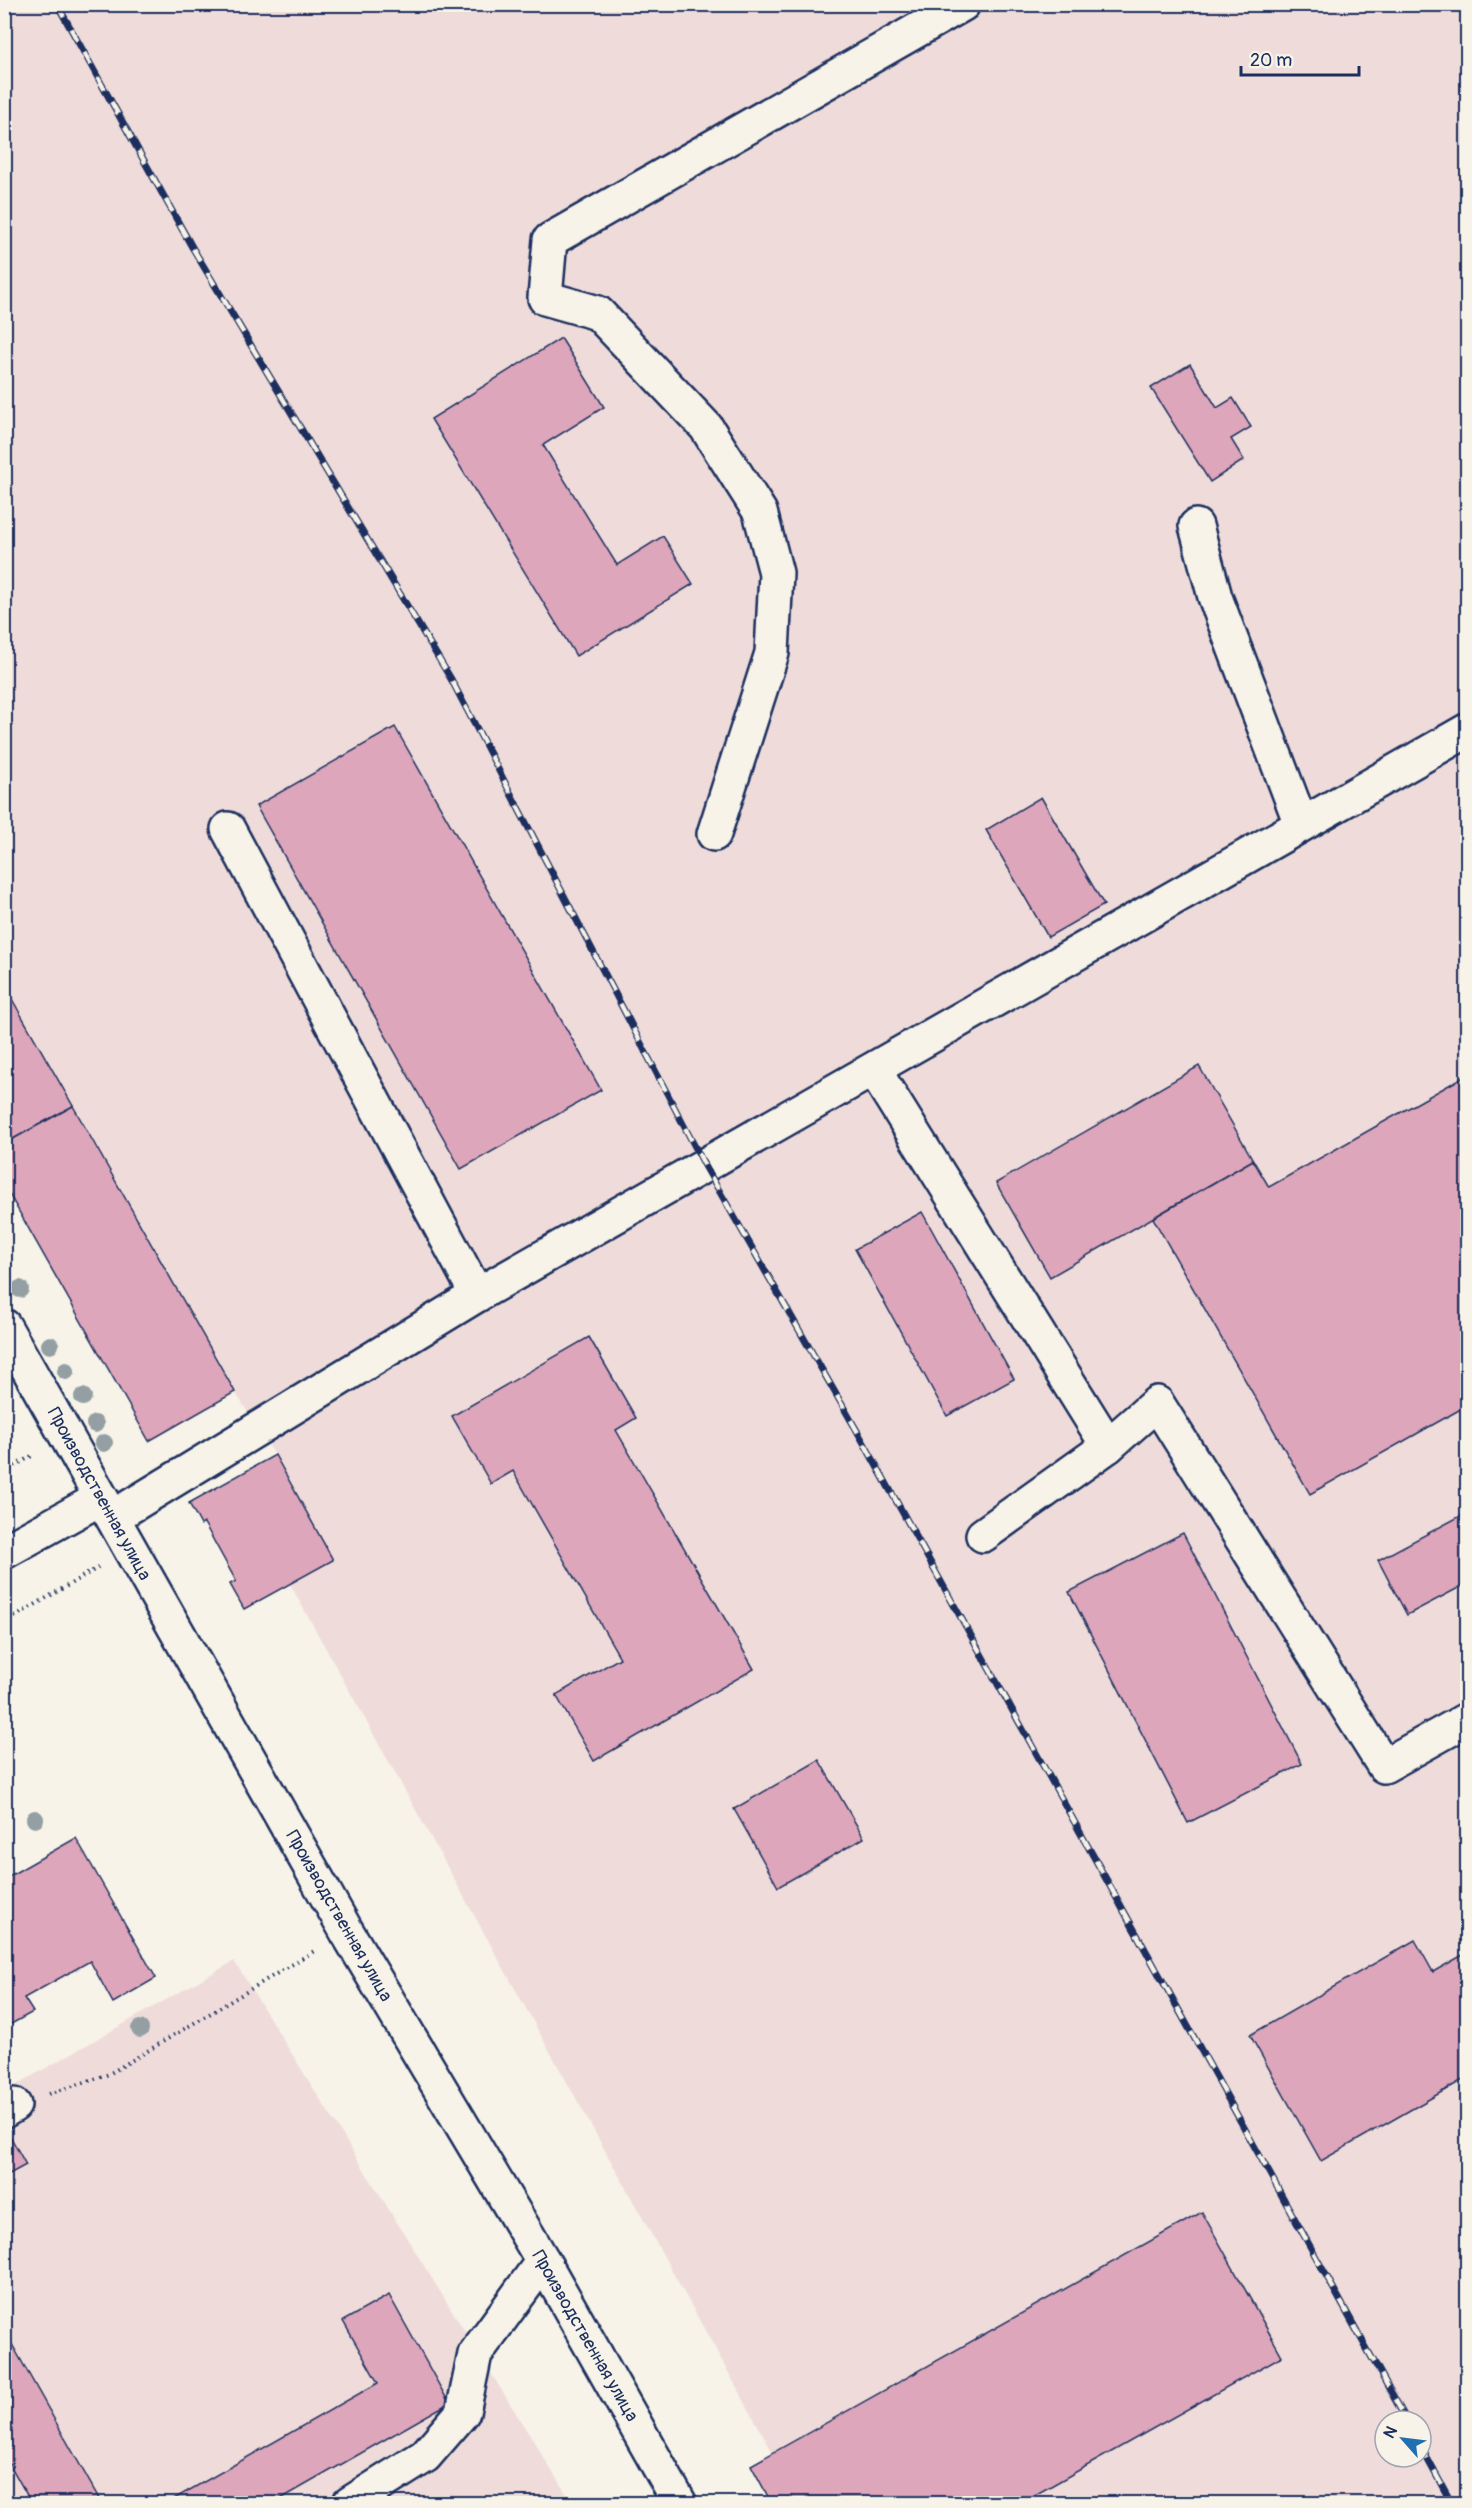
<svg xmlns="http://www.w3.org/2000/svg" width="1472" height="2508" font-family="Pangolin,sans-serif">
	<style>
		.built { fill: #efdcda; fill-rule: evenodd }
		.building { fill: #dda6bb; stroke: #1b2f5e; stroke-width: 1.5 }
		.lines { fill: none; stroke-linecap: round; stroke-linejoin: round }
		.minor-casing { stroke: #1b2f5e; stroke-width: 38 }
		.path { stroke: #1b2f5e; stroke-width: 4; stroke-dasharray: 1.5 4.5; stroke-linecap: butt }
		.minor { stroke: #f7f3e8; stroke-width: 33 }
		.rail-casing { stroke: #1b2f5e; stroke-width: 7 }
		.rail { stroke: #f7f3e8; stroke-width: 4.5; stroke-dasharray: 14; stroke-linecap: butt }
		.tree { fill: #939fa3 }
		.labels { text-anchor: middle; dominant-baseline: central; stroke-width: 4.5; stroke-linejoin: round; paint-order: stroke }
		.street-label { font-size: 18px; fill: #1b2f5e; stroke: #f7f3e8 }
	</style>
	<rect width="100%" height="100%" fill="#f7f3e8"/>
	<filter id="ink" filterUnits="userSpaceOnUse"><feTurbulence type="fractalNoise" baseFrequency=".0167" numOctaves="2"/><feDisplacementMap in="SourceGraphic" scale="12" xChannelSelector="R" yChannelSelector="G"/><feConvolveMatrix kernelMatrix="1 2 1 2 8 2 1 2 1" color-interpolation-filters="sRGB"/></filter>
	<g filter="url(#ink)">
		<g class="built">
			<path d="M4,5H1467V2503H801L290,1584L333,1559L275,1455L235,1392L5,985ZM1385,2421H1421V2457H1385Z"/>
			<path d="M234,1961L572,2503H5L4,2092Z"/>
		</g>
		<g class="building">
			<path d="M561,338L604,407L543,445L617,565L663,536L693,584L576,656L431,419Z"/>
			<path d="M1190,364L1217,408L1233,398L1251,427L1231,439L1244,460L1210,482L1151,388Z"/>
			<path d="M395,727L601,1090L461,1169L256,806Z"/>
			<path d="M1041,797L1104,905L1048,937L986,830Z"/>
			<path d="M4,985L73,1106L4,1144Z"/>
			<path d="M1199,1066L1253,1160L1050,1277L996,1183Z"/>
			<path d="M1465,1076L1468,1079V1405L1310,1494L1153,1218L1253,1160L1269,1187Z"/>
			<path d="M73,1106L235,1392L149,1441L4,1185V1144Z"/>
			<path d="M922,1212L1014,1379L947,1416L855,1249Z"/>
			<path d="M589,1337L636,1418L616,1430L754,1669L594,1761L556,1695L620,1658L513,1471L491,1484L452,1416Z"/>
			<path d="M275,1455L333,1560L244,1609L230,1584L236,1581L204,1523L201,1525L189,1503Z"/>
			<path d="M1468,1512V1583L1407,1615L1378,1560Z"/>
			<path d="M1183,1533L1302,1764L1188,1823L1069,1592Z"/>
			<path d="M819,1760L864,1838L778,1887L734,1809Z"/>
			<path d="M76,1838L156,1978L113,2003L90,1961L24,1998L33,2012L4,2028V1879Z"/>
			<path d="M1415,1940L1433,1972L1468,1952V2077L1321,2161L1250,2035Z"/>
			<path d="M4,2125L26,2165L4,2177Z"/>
			<path d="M1202,2212L1282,2356L1019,2504H772L751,2465Z"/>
			<path d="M389,2295L449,2403L272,2504H165L378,2383L343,2321Z"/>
			<path d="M4,2330L102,2504H32L4,2454Z"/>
		</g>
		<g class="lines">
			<defs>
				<g id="minor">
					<path d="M1196,526L1215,597L1301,824"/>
					<path d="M228,829L477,1295"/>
					<path d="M714,834L772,653L776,573L760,512L706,427L598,313L545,298L550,240L963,4"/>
					<path d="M874,1070L1108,1446L983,1535"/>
					<path d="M4,1326L347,1932L543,2261L680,2504"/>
					<path d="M1108,1446L1157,1403L1384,1766L1468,1719"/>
					<path d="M113,1517L477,1295L1468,730"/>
					<path d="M4,1552L101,1498"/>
					<path d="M4,2111L14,2105"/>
					<path d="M349,2504L425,2456L463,2412L475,2354L543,2261"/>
				</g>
			</defs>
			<use href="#minor" class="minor-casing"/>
			<g class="path">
				<path d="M4,1472L35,1454"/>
				<path d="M4,1623L99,1567"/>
				<path d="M49,2094L109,2074L316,1950"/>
			</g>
			<use href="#minor" class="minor"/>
			<defs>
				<g id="rail">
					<path d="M57,4L192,247L451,679L705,1166L864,1443L1407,2421"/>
					<path d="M1421,2447L1452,2504"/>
				</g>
			</defs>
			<use href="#rail" class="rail-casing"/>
			<use href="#rail" class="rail"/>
		</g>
		<g class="tree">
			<circle cx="20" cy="1289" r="9"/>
			<circle cx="50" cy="1345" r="9"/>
			<circle cx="66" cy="1371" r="9"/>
			<circle cx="83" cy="1397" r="9"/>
			<circle cx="95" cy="1424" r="9"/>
			<circle cx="104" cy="1443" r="9"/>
			<circle cx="35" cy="1819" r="9"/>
			<circle cx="140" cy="2029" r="9"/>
		</g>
	</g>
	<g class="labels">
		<g class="street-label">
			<text transform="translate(99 1494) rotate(61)">Производственная улица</text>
			<text transform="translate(339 1916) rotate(60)">Производственная улица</text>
			<text transform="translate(585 2336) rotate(60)">Производственная улица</text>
		</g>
	</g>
	<rect width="1472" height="2508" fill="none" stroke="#f7f3e8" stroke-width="24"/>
	<rect x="12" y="12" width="1448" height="2484" fill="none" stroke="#1b2f5e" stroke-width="2" filter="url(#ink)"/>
	<g transform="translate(1403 2439) rotate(298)"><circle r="28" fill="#f7f3e8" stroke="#9fa5b1" stroke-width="1.5"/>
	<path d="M0-4.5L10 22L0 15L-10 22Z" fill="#1f6fb2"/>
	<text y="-9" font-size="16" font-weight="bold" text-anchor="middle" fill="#1b2f5e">N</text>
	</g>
	<path d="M1241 66v9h118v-9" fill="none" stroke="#1b2f5e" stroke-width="3"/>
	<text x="1250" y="66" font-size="18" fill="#1b2f5e" stroke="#f7f3e8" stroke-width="4.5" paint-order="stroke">20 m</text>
</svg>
